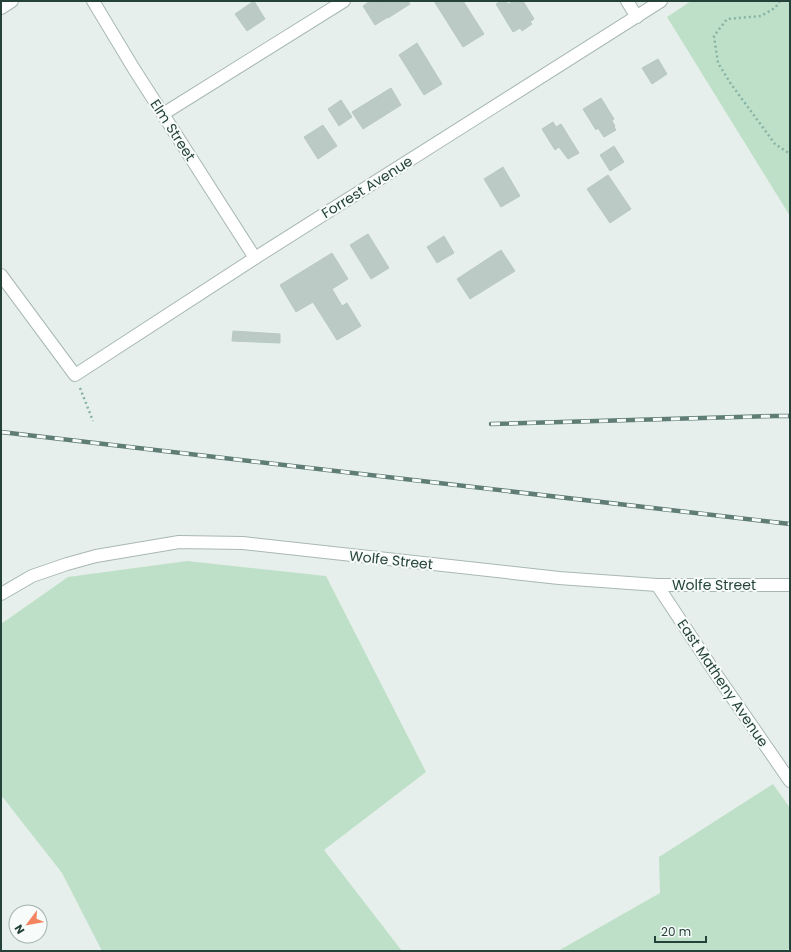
<svg xmlns="http://www.w3.org/2000/svg" width="791" height="952" font-family="Poppins,sans-serif">
	<style>
		.green { fill: #bfe0c8 }
		.building { fill: #bbcac4; stroke: #b8c9c2 }
		.lines { fill: none; stroke-linecap: round; stroke-linejoin: round }
		.minor-casing { stroke: #a8b8b2; stroke-width: 14 }
		.path { stroke: #86b3a5; stroke-width: 2.5; stroke-dasharray: 2 3; stroke-linecap: butt }
		.minor { stroke: #fff; stroke-width: 12 }
		.rail-casing { stroke: #5f7d75; stroke-width: 4.5 }
		.rail { stroke: #f7fbf9; stroke-width: 3; stroke-dasharray: 9; stroke-linecap: butt }
		.labels { text-anchor: middle; dominant-baseline: central; stroke-width: 4; stroke-linejoin: round; paint-order: stroke }
		.street-label { font-size: 14px; fill: #24423a; stroke: #f7fbf9 }
	</style>
	<rect width="100%" height="100%" fill="#e6efeb"/>
	<g class="green">
		<path d="M691,1H790V216L667,17Z"/>
		<path d="M187,561L326,576L426,772L324,850L402,951H102L62,873L1,795V624L68,577Z"/>
		<path d="M773,784L790,808V948L785,951H558L660,893L659,857Z"/>
	</g>
	<g class="building">
		<path d="M254,1L265,19L247,31L235,14Z"/>
		<path d="M370,1H377L388,17L375,25L363,6Z"/>
		<path d="M378,1H408L410,4L388,18Z"/>
		<path d="M434,1H463L484,34L463,47Z"/>
		<path d="M501,1H506L508,4L514,1H523L534,19L530,22L532,24L522,31L520,28L513,32L496,4Z"/>
		<path d="M417,43L442,84L424,95L399,55Z"/>
		<path d="M658,59L667,74L652,84L642,68Z"/>
		<path d="M391,88L401,105L363,129L352,112Z"/>
		<path d="M601,98L614,119L612,121L615,126L614,127L616,130L604,137L598,128L596,130L583,109Z"/>
		<path d="M341,100L352,117L339,126L328,109Z"/>
		<path d="M553,122L556,127L561,124L579,153L568,159L559,147L555,150L542,129Z"/>
		<path d="M323,125L337,146L318,159L304,137Z"/>
		<path d="M614,146L624,162L610,171L600,155Z"/>
		<path d="M503,167L520,196L501,207L484,179Z"/>
		<path d="M608,175L631,209L610,223L587,189Z"/>
		<path d="M368,234L389,268L371,279L350,245Z"/>
		<path d="M444,236L454,253L437,263L427,247Z"/>
		<path d="M501,250L515,271L470,299L457,279Z"/>
		<path d="M332,253L348,279L332,289L342,306L347,303L361,326L337,340L313,302L296,312L280,285Z"/>
		<path d="M233,331L280,334V343L232,341Z"/>
	</g>
	<g class="lines">
		<defs>
			<g id="minor">
				<path d="M93,1L134,69L255,258"/>
				<path d="M627,1L637,17"/>
				<path d="M1,8L12,1"/>
				<path d="M163,114L344,1"/>
				<path d="M1,275L75,375L255,258L661,1"/>
				<path d="M657,585L716,674L790,781"/>
				<path d="M1,594L32,576L67,564L96,556L179,542L243,543L559,578L657,585H790"/>
			</g>
		</defs>
		<use href="#minor" class="minor-casing"/>
		<g class="path">
			<path d="M780,1L775,8L761,16L727,19L714,36L718,63L731,84L775,144L790,154"/>
			<path d="M80,388L93,421"/>
		</g>
		<use href="#minor" class="minor"/>
		<defs>
			<g id="rail">
				<path d="M491,424L775,416H790"/>
				<path d="M1,432L790,524"/>
			</g>
		</defs>
		<use href="#rail" class="rail-casing"/>
		<use href="#rail" class="rail"/>
	</g>
	<g class="labels">
		<g class="street-label">
			<text transform="translate(173 130) rotate(57)">Elm Street</text>
			<text transform="translate(367 187) rotate(-32)">Forrest Avenue</text>
			<text transform="translate(391 560) rotate(6)">Wolfe Street</text>
			<text x="714" y="585">Wolfe Street</text>
			<text transform="translate(723 683) rotate(56)">East Matheny Avenue</text>
		</g>
	</g>
	<rect width="791" height="952" fill="none" stroke="#24423a" stroke-width="4"/>
	<g transform="translate(28 924) rotate(238)"><circle r="19" fill="#f7fbf9" stroke="#a3b1ad"/>
	<path d="M0-3L7 15L0 10L-7 15Z" fill="#f4845f"/>
	<text y="-6" font-size="11" font-weight="bold" text-anchor="middle" fill="#24423a">N</text>
	</g>
	<path d="M655 936v6h51v-6" fill="none" stroke="#24423a" stroke-width="2"/>
	<text x="661" y="936" font-size="12" fill="#24423a" stroke="#f7fbf9" stroke-width="3" paint-order="stroke">20 m</text>
</svg>
